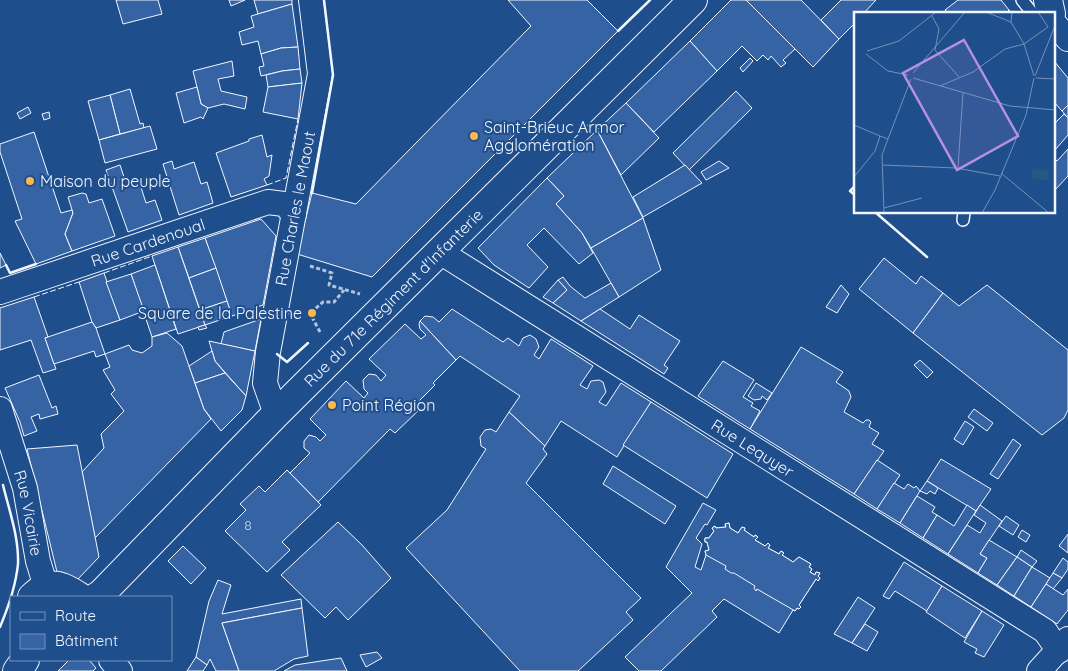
<svg xmlns="http://www.w3.org/2000/svg" width="1068" height="671" font-family="Quicksand,sans-serif">
	<style>
		.building { fill: #3563a3; stroke: #f2f6ff }
		.lines { fill: none; stroke-linecap: round; stroke-linejoin: round }
		.lane-casing { stroke: #f2f6ff; stroke-width: 14 }
		.street-casing { stroke: #f2f6ff; stroke-width: 26 }
		.secondary-casing { stroke: #f2f6ff; stroke-width: 30 }
		.path { stroke: #b3c4dc; stroke-width: 3; stroke-dasharray: 4 2.5; stroke-linecap: butt }
		.lane { stroke: #1f4e8c; stroke-width: 11 }
		.street { stroke: #1f4e8c; stroke-width: 24 }
		.secondary { stroke: #1f4e8c; stroke-width: 28 }
		.fence { stroke: #f2f6ff; stroke-width: 1; stroke-dasharray: 6 2.5; stroke-linecap: butt }
		.wall { stroke: #f2f6ff; stroke-width: 2.5 }
		.poi-dot { fill: #ffb74d; stroke: #1f4e8c; stroke-width: 2 }
		.labels { text-anchor: middle; dominant-baseline: central; stroke-width: 4; stroke-linejoin: round; paint-order: stroke }
		.number-label { font-size: 14px; fill: #c3d1e8 }
		.poi-label { font-size: 16px; fill: #f2f6ff; stroke: #1f4e8c; text-anchor: start }
		.street-label { font-size: 16px; fill: #f2f6ff; stroke: #1f4e8c }
		.inset-road { fill: none; stroke: #7391ba; stroke-width: 1 }
		.view { fill: #b691df; fill-opacity: 0.15; stroke: #b691df; stroke-width: 2.5 }
		.inset-edge { fill: none; stroke: #f2f6ff; stroke-width: 2.5 }
	</style>
	<rect width="100%" height="100%" fill="#1f4e8c"/>
	<g class="building">
		<path d="M116,0H158L162,14L123,24Z"/>
		<path d="M229,0H245L231,6Z"/>
		<path d="M254,0H292V4L258,14Z"/>
		<path d="M508,0H587L618,31L372,277L297,254L312,193L356,204L531,26Z"/>
		<path d="M731,0H746L795,49L783,60L786,63L781,67L771,56L768,60L763,55L757,61L742,46L717,71L690,41Z"/>
		<path d="M746,0H801L839,39L813,67Z"/>
		<path d="M841,0H876L863,14H856V22L839,39L821,20Z"/>
		<path d="M958,0H1001L1009,10L1005,14H948L945,10Z"/>
		<path d="M292,4L298,47L281,48L261,54L258,41L242,45L239,32L254,27L251,16Z"/>
		<path d="M690,41L717,71L654,132L626,103Z"/>
		<path d="M298,47L300,69L282,71L261,76L259,67L264,66L261,54L281,48Z"/>
		<path d="M750,58L753,61L743,72L740,68Z"/>
		<path d="M232,61L234,76L218,79L221,91L247,97L245,109L224,104L208,108L201,104L193,71Z"/>
		<path d="M1054,61L1068,78V105L1062,111L1054,102Z"/>
		<path d="M300,69L302,83L268,87L266,75L282,71Z"/>
		<path d="M302,83L298,119L263,112L268,87Z"/>
		<path d="M197,87L201,104L208,108L203,119L201,117L184,123L176,93Z"/>
		<path d="M130,89L140,124L143,123L144,128L120,134L110,95Z"/>
		<path d="M736,91L752,108L689,170L673,153Z"/>
		<path d="M110,95L120,134L99,140L88,101Z"/>
		<path d="M626,103L659,138L621,175L597,130Z"/>
		<path d="M1068,105V118L1062,111Z"/>
		<path d="M28,107L31,113L20,119L17,113Z"/>
		<path d="M49,112L50,118L44,120L42,114Z"/>
		<path d="M1064,114L1068,118V135L1055,150L1054,124Z"/>
		<path d="M150,126L157,149L105,163L99,140Z"/>
		<path d="M597,130L643,218L591,248L582,233L556,204L564,196L547,178Z"/>
		<path d="M34,132L61,213L72,210L73,213L65,234L72,251L36,264L15,221L22,219L0,152V144Z"/>
		<path d="M262,135L267,157L272,155L269,176L264,179L267,185L231,197L216,153L249,141V139Z"/>
		<path d="M1068,149V176L1054,191V158L1057,161Z"/>
		<path d="M172,161L174,169L194,162L201,184L207,182L213,203L179,215L163,164Z"/>
		<path d="M719,161L729,168L706,180L701,172Z"/>
		<path d="M120,165L124,177L120,179L123,186L139,181L146,203L155,200L162,220L128,232L106,170Z"/>
		<path d="M685,165L702,183L643,217L633,197Z"/>
		<path d="M547,178L564,196L556,204L582,233L593,253L579,264L544,228L527,245L548,267L529,288L494,265L478,248Z"/>
		<path d="M82,193L86,194L89,203L102,199L115,236L72,251L65,234L73,213L68,197Z"/>
		<path d="M643,218L661,270L619,297L591,248Z"/>
		<path d="M261,219L276,236L263,305L232,316L205,238Z"/>
		<path d="M205,238L216,268L189,278L178,247Z"/>
		<path d="M178,247L205,325L178,334L152,256Z"/>
		<path d="M0,253L6,265L0,268Z"/>
		<path d="M884,258L916,284L921,276L943,293L913,333L859,289Z"/>
		<path d="M155,265L176,329L152,337L131,274Z"/>
		<path d="M216,268L227,301L200,310L189,278Z"/>
		<path d="M104,273L120,320L96,328L92,322L79,282Z"/>
		<path d="M131,274L144,311L120,320L106,282Z"/>
		<path d="M563,277L570,286L585,298L611,283L619,297L581,321L553,303L567,290L558,280Z"/>
		<path d="M558,280L567,290L553,303L543,297Z"/>
		<path d="M841,285L849,294L837,313L826,307Z"/>
		<path d="M987,285L1068,350V410L1064,418L1042,435L913,333L943,293L959,306Z"/>
		<path d="M34,297L48,337L45,338L56,369L43,373L31,340L0,350V308Z"/>
		<path d="M227,301L232,316L205,325L200,310Z"/>
		<path d="M452,309L503,342L508,338L519,346L523,338L530,335L536,339L539,347L534,355L539,359L551,339L573,353L593,366L580,385L587,389L591,381L599,380L603,382L606,392L599,402L606,406L621,383L651,402L617,457L561,421L545,446L509,412L520,396L460,356L456,360L420,321L425,316L433,317L439,322Z"/>
		<path d="M600,309L630,329L639,315L680,341L664,365L668,368L664,374L581,321Z"/>
		<path d="M261,319L255,351L221,344L224,332Z"/>
		<path d="M420,321L456,360L433,383L435,385L415,405L420,409L395,433L390,429L318,502L290,473L310,453L304,448V441L309,435L316,437L320,441L326,435L310,419L346,381L364,398L368,393L364,389L363,380L369,374L376,375L381,381L386,375L369,359L405,324L421,339L426,335L420,329L419,324Z"/>
		<path d="M92,322L96,328L105,354L96,357L94,351L54,364L45,338Z"/>
		<path d="M205,325L207,328L199,330L198,327Z"/>
		<path d="M167,333L182,346L204,409L211,419L95,538L82,472L104,448L101,434L124,411L111,394L115,390L103,370L110,367L105,354L129,345L132,350L142,353L152,346V337Z"/>
		<path d="M209,341L255,351L246,396L215,361Z"/>
		<path d="M801,347L843,372L836,382L849,391L851,397L844,412L863,423L866,420H869L871,422L869,427L879,433L872,444L884,451L854,494L750,429Z"/>
		<path d="M212,351L215,361L225,373L195,383L189,366Z"/>
		<path d="M920,360L933,372L927,378L914,365Z"/>
		<path d="M723,361L754,380L743,397L753,403L751,406L760,411L750,429L698,396Z"/>
		<path d="M225,373L246,396L242,410L221,431L204,409L195,383Z"/>
		<path d="M39,375L52,408L56,406L58,414L40,419L39,414L31,417L37,431L24,436L20,422L5,388Z"/>
		<path d="M756,383L772,393L767,400L762,396L761,399L754,400L748,396Z"/>
		<path d="M651,402L733,454L707,498L623,445Z"/>
		<path d="M974,409L993,423L987,431L968,417Z"/>
		<path d="M509,412L545,446L543,449L547,454L526,483L641,598L626,612L633,620L578,671H520L406,548L447,510L486,449L481,446L480,437L485,430L491,429L496,432Z"/>
		<path d="M965,421L974,427L963,445L954,439Z"/>
		<path d="M1013,439L1021,445L998,479L990,474Z"/>
		<path d="M77,445L99,557L78,579L57,572L27,449Z"/>
		<path d="M941,459L991,489L976,511L927,481Z"/>
		<path d="M877,460L900,475L877,509L854,494Z"/>
		<path d="M613,466L676,506L665,524L603,484Z"/>
		<path d="M287,470L321,505L282,542L290,550L267,572L225,531L246,510L240,504L259,486L265,492Z"/>
		<path d="M927,481L938,488L935,494L930,491L927,494L920,491Z"/>
		<path d="M894,483L904,489L908,484L914,488L916,486L920,491L900,523L877,509Z"/>
		<path d="M917,496L935,507L932,512L937,515L923,538L900,523Z"/>
		<path d="M703,503L716,510L707,525L705,524L696,538L702,544L695,567L701,570L706,555L705,551L709,550L707,542H705V538H709L714,531L712,528L715,526L716,528L726,527L725,524L729,523L730,528L738,533L742,527L745,528L744,530L754,537L755,535L758,537L755,540L765,546L768,543L770,545L768,548L779,554L781,551L784,553L782,555L793,562L799,557L811,564L809,567L812,569L810,572L815,575L816,572L820,573L818,576L820,578L818,581L816,579L799,605L801,607L799,609L797,608L795,611L793,610L779,633L724,599L712,611L717,617L661,671H639L625,657L692,593L666,567Z"/>
		<path d="M967,505L976,511L948,554L923,538L937,515L954,526Z"/>
		<path d="M980,505L1002,521L980,554L987,558L978,573L948,554L967,525L980,533L986,523L974,515Z"/>
		<path d="M1006,516L1019,525L1013,535L999,526Z"/>
		<path d="M338,522L362,545L391,578L348,620L336,607L325,618L281,575Z"/>
		<path d="M729,523L730,528L738,533L742,527L745,528L744,530L754,537L755,535L758,537L755,540L765,546L768,543L770,545L768,548L779,554L781,551L784,553L782,555L793,562L799,557L811,564L809,567L812,569L810,572L815,575L816,572L820,573L818,576L820,578L818,581L816,579L799,605L801,607L799,609L797,608L795,611L757,589L756,591L754,588L755,586L734,573H731L725,569L726,566L706,555L705,551L709,550L707,542H705V538H709L714,531L712,528L715,526L716,528L726,527L725,524Z"/>
		<path d="M1022,530L1030,535L1026,542L1018,537Z"/>
		<path d="M1068,534V553L1059,546Z"/>
		<path d="M989,540L1017,557L997,585L978,573L987,558L980,554Z"/>
		<path d="M183,546L206,568L191,584L168,561Z"/>
		<path d="M1021,550L1037,561L1032,567L1017,557Z"/>
		<path d="M1017,557L1032,567L1014,596L997,585Z"/>
		<path d="M1063,558L1068,562V569L1062,578L1053,573Z"/>
		<path d="M904,562L942,586L927,611L895,591L889,599L883,596Z"/>
		<path d="M1032,567L1050,578L1031,607L1014,596Z"/>
		<path d="M1053,573L1062,578L1053,589L1046,584Z"/>
		<path d="M218,580L231,585L222,614L301,599L302,608L222,623L239,671H216L210,659L207,665L196,657L209,601Z"/>
		<path d="M1046,584L1063,595L1068,589V610L1057,624L1031,607Z"/>
		<path d="M942,586L982,611L965,638L926,612Z"/>
		<path d="M858,597L875,608L852,643L834,634Z"/>
		<path d="M302,608L308,656L294,659L274,671H239L222,623Z"/>
		<path d="M982,611L1004,625L984,657L975,653L977,649L964,642Z"/>
		<path d="M865,624L878,632L867,651L852,643Z"/>
		<path d="M377,652L382,658L366,667L360,655Z"/>
		<path d="M196,657L207,665L203,671H187Z"/>
		<path d="M341,658L347,671H284L295,665Z"/>
		<path d="M69,660H89L96,668L93,671H58Z"/>
	</g>
	<g class="lines">
		<defs>
			<g id="lane">
				<path d="M1022,0L1033,14"/>
				<path d="M963,220L964,212"/>
			</g>
			<g id="street">
				<path d="M1054,23L1068,39"/>
				<path id="s1" d="M440,252L1045,631L1059,651"/>
				<path id="s2" d="M0,292L268,202L284,204L294,214"/>
				<path id="s3" d="M0,409L25,488L38,561L46,587"/>
				<path id="s4" d="M276,414L265,383L268,352L320,74L311,0"/>
				<path d="M111,660L120,671"/>
				<path d="M1039,671L1068,639"/>
			</g>
			<g id="secondary">
				<path d="M1048,0L1051,14"/>
				<path d="M32,597C50,579 61,585 80,597"/>
				<path id="s5" d="M96,597L101,594L276,414L693,0"/>
				<path d="M17,671L25,660"/>
			</g>
		</defs>
		<use href="#lane" class="lane-casing"/>
		<use href="#street" class="street-casing"/>
		<use href="#secondary" class="secondary-casing"/>
		<g class="path">
			<path d="M310,266L332,273L329,285L360,294"/>
			<path d="M320,332L313,319L315,309L323,302H334L344,290"/>
		</g>
		<use href="#lane" class="lane"/>
		<use href="#street" class="street"/>
		<use href="#secondary" class="secondary"/>
		<g class="fence">
			<path d="M1009,10L1013,14"/>
			<path d="M267,185L286,178L298,119"/>
			<path d="M104,273L152,256"/>
			<path d="M34,297L79,282"/>
		</g>
		<g class="wall">
			<path d="M618,31L650,0"/>
			<path d="M856,185L850,191L856,196"/>
			<path d="M312,193L333,75L324,0"/>
			<path d="M875,212L927,257"/>
			<path d="M6,265L10,273L36,264"/>
			<path d="M277,354L287,362L308,343"/>
			<path d="M0,627C8,608 16,584 18,564C19,537 9,510 3,485"/>
		</g>
	</g>
	<g class="poi-dot">
		<circle cx="474" cy="136" r="5"/>
		<circle cx="30" cy="181" r="5"/>
		<circle cx="312" cy="313" r="5"/>
		<circle cx="332" cy="405" r="5"/>
	</g>
	<g class="labels">
		<g class="number-label">
			<text x="248" y="525">8</text>
		</g>
		<g class="poi-label">
			<text x="484" y="127">Saint-Brieuc Armor<tspan x="484" dy="18">Agglomération</tspan></text>
			<text x="40" y="181">Maison du peuple</text>
			<text x="302" y="313" text-anchor="end">Square de la Palestine</text>
			<text x="342" y="405">Point Région</text>
		</g>
		<g class="street-label">
			<text stroke="none"><textPath href="#s4" startOffset="210">Rue Charles le Maout</textPath></text>
			<text stroke="none"><textPath href="#s2" startOffset="156">Rue Cardenoual</textPath></text>
			<text stroke="none"><textPath href="#s5" startOffset="422">Rue du 71e Régiment d'Infanterie</textPath></text>
			<text stroke="none"><textPath href="#s1" startOffset="369">Rue Lequyer</textPath></text>
			<text stroke="none"><textPath href="#s3" startOffset="108">Rue Vicairie</textPath></text>
		</g>
	</g>
	<g transform="translate(854 12)">
		<rect width="201" height="201" fill="#1f4e8c"/>
		<path d="M179,156L196,159L194,168L177,166Z" fill="#245a82"/>
		<path class="inset-road" d="M132,0L157,10M158,0L157,10L170,32L180,64M184,0L194,15M78,4L85,17L81,38M81,38L105,65M13,39L45,29L82,0M12,42L34,59L54,63M59,61L111,0M181,64L202,11M59,66L156,94L202,98M182,66L202,67M86,74L119,60L151,37L170,32L194,15M0,113L26,124M34,127L57,67M29,153L102,156L146,164M104,156L109,80M147,161L195,201M0,165L21,139L26,124L34,127L28,143L30,201M30,196L68,186M128,201L141,178L172,103L180,66"/>
		<path class="view" d="M110,28L164,124L103,158L49,61Z"/>
		<rect width="201" height="201" class="inset-edge"/>
	</g>
	<rect x="10" y="596" width="162" height="65" fill="#1f4e8c" stroke="#7391ba"/>
	<rect x="20" y="612" width="25" height="8" fill="#1f4e8c" stroke="#7391ba"/>
	<text x="55" y="621" font-size="15" fill="#f2f6ff">Route</text>
	<rect x="20" y="634" width="25" height="15" fill="#3563a3" stroke="#7391ba"/>
	<text x="55" y="646" font-size="15" fill="#f2f6ff">Bâtiment</text>
</svg>
